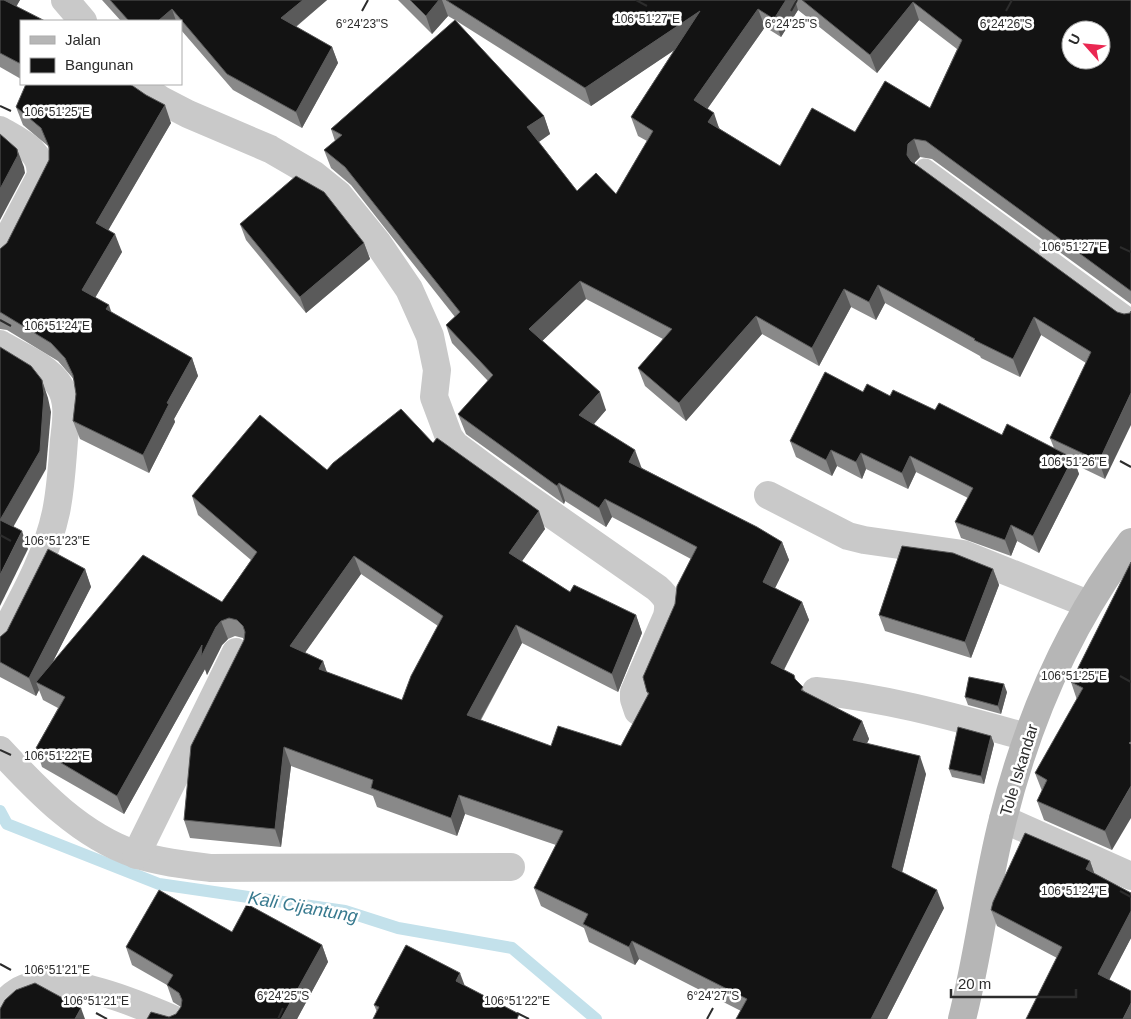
<svg xmlns="http://www.w3.org/2000/svg" width="1131" height="1019" font-family="Helvetica,sans-serif">
	<style>
		.lines { fill: none; stroke-linecap: round; stroke-linejoin: round }
		.stream { stroke: #c3e1eb; stroke-width: 12 }
		.service { stroke: #c9c9c9; stroke-width: 21 }
		.minor { stroke: #c9c9c9; stroke-width: 28 }
		.secondary { stroke: #b6b6b6; stroke-width: 28 }
		.wall { fill: #898989; fill-rule: evenodd }
		.shaded-wall { fill: #5a5a5a }
		.building { fill: #131313; stroke: #5a5a5a; fill-rule: evenodd }
		.ticks { fill: none; stroke: #2c2c2c; stroke-width: 2 }
		.labels { text-anchor: middle; dominant-baseline: central; stroke-width: 5; stroke-linejoin: round; paint-order: stroke }
		.street-label { font-size: 16px; fill: #2c2c2c; stroke: #fff }
		.water-label { font-size: 18px; font-style: italic; fill: #387a8f; stroke: #fff }
		.ticks-label { font-size: 12px; text-anchor: middle; fill: #2c2c2c; stroke: #fff; stroke-width: 5; stroke-linejoin: round; paint-order: stroke }
	</style>
	<rect width="100%" height="100%" fill="#fff"/>
	<g class="lines">
		<path class="stream" d="M0,811L7,824L159,884L345,911L398,928L512,948L596,1019"/>
		<path class="service" d="M925,169L1131,320"/>
		<g class="minor">
			<path d="M65,0L83,21"/>
			<path d="M138,84L161,100L188,114L270,149L313,174L339,195L377,242L409,289L430,336L437,370L434,397L449,437L455,445L498,477L657,588C667,597 670,602 667,616L634,692V699L638,711"/>
			<path d="M0,130C19,141 45,152 40,177L0,253"/>
			<path d="M0,344C18,355 47,366 59,385C70,401 66,422 64,440C62,464 61,488 56,512C46,559 22,599 0,641"/>
			<path d="M768,495L848,536L864,540L963,554L1088,604"/>
			<path d="M816,691C888,698 957,718 1027,737"/>
			<path d="M0,750C38,791 81,836 135,854C159,862 186,865 211,868L511,867"/>
			<path d="M1003,819L1131,876"/>
			<path d="M136,855L236,652"/>
			<path d="M0,1007C8,999 17,990 28,987C67,974 136,1003 173,1019"/>
		</g>
		<path class="secondary" d="M962,1019C979,953 986,885 1003,819C1028,719 1069,624 1131,542"/>
	</g>
	<g class="wall">
		<path d="M0,0H20L16,6L21,21V79L0,67Z"/>
		<path d="M102,0H327L296,27L332,47L338,63L302,128L233,90L181,30V21H121Z"/>
		<path d="M398,0H1131V304L932,159L920,157L915,162V164L1117,312L1105,479L1076,465L1079,474L1039,553L1017,541L1011,556L961,538L955,522L968,498L916,472L908,489L866,469L862,479L837,466L832,476L796,457L790,441L863,392L890,396L935,410L1002,435L1054,448L1050,438L1086,363L1041,335L1020,377L981,358L980,356L885,303L876,320L851,307L819,366L762,334L686,421L645,386L638,368L663,339L586,299L542,341L606,410L594,424L642,468L782,542L789,560L775,588L802,602L809,620L784,670L796,680L805,692L862,721L869,739L867,743L926,774L902,872L944,908L887,1019H736L741,1011L639,959L635,965L589,942L584,928L541,906L534,888L556,845L465,814L457,836L377,807L373,796L291,766L281,847L190,838L184,820L244,640L243,638L235,636L228,639L222,645L207,675L205,669L124,814L42,767L36,748L58,708L43,700L39,690L36,696L0,677V637L85,569L91,587L53,661L222,602L251,560L198,515L192,496L327,470L433,443L545,529L522,561L570,592L636,615L642,633L618,692L522,643L481,720L551,746H621L648,695L647,692L675,604L691,559L612,517L606,527L565,501L564,504L466,434L458,414L488,381L452,343L446,325L455,317L351,185L331,168L324,150L335,141L331,129L455,20L448,16L432,34ZM798,10L877,73L919,20L957,49L930,108L855,132L780,166L720,129L707,109L765,27L781,37ZM455,20L591,106L674,50L631,117L638,136L647,141L616,194L577,191L539,142L550,134L544,116ZM361,574L438,626L402,700L327,672L323,661L305,652Z"/>
		<path d="M16,107L171,123L108,230L122,252L95,298L111,312L192,358L198,376L174,419L175,422L149,473L80,439L73,421L76,394L74,380L71,376L58,361L7,330L0,329V249L7,243L49,160V149L48,146L23,125Z"/>
		<path d="M240,224L364,243L370,259L306,313L246,240Z"/>
		<path d="M1131,562L1112,850L1044,820L1037,801L1042,791L1035,773L1077,700L1071,682Z"/>
		<path d="M993,569L999,585L971,658L885,631L879,615Z"/>
		<path d="M1007,692L1001,714L968,705L965,697Z"/>
		<path d="M991,736L994,744L984,784L952,777L949,769Z"/>
		<path d="M1090,861L1094,873L1131,893V938L1109,979L1057,958L997,926L991,910Z"/>
		<path d="M232,932L322,945L328,962L297,1019H147L169,1017L176,1014L181,1007L173,1002L167,985L132,965L126,947Z"/>
		<path d="M464,986L377,1012L374,1005Z"/>
	</g>
	<g class="shaded-wall">
		<path d="M4,0H20L10,18Z"/>
		<path d="M303,0H327L287,34L281,18Z"/>
		<path d="M439,0H442L448,16L432,34L426,16Z"/>
		<path d="M786,0H795L798,10L781,37L774,19Z"/>
		<path d="M913,2L919,20L877,73L870,55Z"/>
		<path d="M172,9L176,21H158Z"/>
		<path d="M758,9L765,27L701,118L694,100Z"/>
		<path d="M700,11L706,29L591,106L585,88Z"/>
		<path d="M332,47L338,63L302,128L296,112Z"/>
		<path d="M165,105L171,123L102,241L96,223Z"/>
		<path d="M714,113L720,131L708,122Z"/>
		<path d="M544,116L550,134L534,145L527,127Z"/>
		<path d="M914,139L920,157L915,162L913,174L907,155L908,144Z"/>
		<path d="M17,149L24,167L25,173L0,220V189Z"/>
		<path d="M115,234L122,252L89,308L82,290Z"/>
		<path d="M364,243L370,259L306,313L300,297Z"/>
		<path d="M580,281L586,299L536,347L529,329Z"/>
		<path d="M878,285L885,303L876,320L869,302Z"/>
		<path d="M844,289L851,307L819,366L812,348Z"/>
		<path d="M109,305L115,323L106,309Z"/>
		<path d="M756,316L762,334L686,421L679,403Z"/>
		<path d="M1034,317L1041,335L1020,377L1013,359Z"/>
		<path d="M192,358L198,376L174,419L175,422L149,473L143,455L167,403Z"/>
		<path d="M42,380L48,398L51,412L46,469L7,538L0,520Z"/>
		<path d="M600,392L606,410L586,433L579,415Z"/>
		<path d="M1131,393V425L1105,479L1099,461Z"/>
		<path d="M635,450L642,469L629,462Z"/>
		<path d="M831,450L837,466L832,476L826,460Z"/>
		<path d="M861,453L866,469L862,479L856,462Z"/>
		<path d="M910,456L916,472L908,489L902,473Z"/>
		<path d="M1073,458L1079,474L1039,553L1033,536Z"/>
		<path d="M559,483L565,501L564,504L557,486Z"/>
		<path d="M605,499L612,517L606,527L599,508Z"/>
		<path d="M539,511L545,529L515,571L509,553Z"/>
		<path d="M1011,525L1017,541L1011,556L1005,540Z"/>
		<path d="M22,531L28,549L0,606V575Z"/>
		<path d="M782,542L789,560L769,600L763,582Z"/>
		<path d="M354,556L361,574L297,664L290,646Z"/>
		<path d="M85,569L91,587L41,685L36,682L39,690L36,696L29,678Z"/>
		<path d="M993,569L999,585L971,658L965,642Z"/>
		<path d="M802,602L809,620L778,681L771,663Z"/>
		<path d="M636,615L642,633L618,692L612,674Z"/>
		<path d="M221,621L228,639L222,645L207,675L205,669L124,814L117,796L202,645L216,627Z"/>
		<path d="M516,625L522,643L473,733L467,715Z"/>
		<path d="M323,661L329,679L319,669Z"/>
		<path d="M1004,684L1007,692L1001,714L998,706Z"/>
		<path d="M862,721L869,739L860,758L853,740Z"/>
		<path d="M991,736L994,744L984,784L981,776Z"/>
		<path d="M284,747L291,766L281,847L275,829Z"/>
		<path d="M920,756L926,774L899,885L892,867Z"/>
		<path d="M1131,786V818L1112,850L1105,831Z"/>
		<path d="M459,795L465,814L457,836L451,818Z"/>
		<path d="M1090,861L1096,878L1086,869Z"/>
		<path d="M937,890L944,908L887,1019H871Z"/>
		<path d="M1131,911V938L1104,990L1098,974Z"/>
		<path d="M632,941L639,959L635,965L629,947Z"/>
		<path d="M322,945L328,962L297,1019H281Z"/>
		<path d="M460,973L466,989L456,981Z"/>
		<path d="M1131,1003V1019H1123Z"/>
		<path d="M81,1008L85,1019H75Z"/>
	</g>
	<g class="building">
		<path d="M0,0H4L45,21H21V64L0,53Z"/>
		<path d="M110,0H303L281,18L332,47L296,112L227,74L172,9L158,21H129Z"/>
		<path d="M410,0H439L426,16Z"/>
		<path d="M446,0H786L774,19L758,9L694,100L714,113L708,122L780,166L812,108L855,132L885,81L930,108L962,40L913,2L870,55L802,0H1131V291L926,141L914,139L908,144L907,155L911,161L1117,312L1124,314L1130,313L1131,311V393L1099,461L1050,438L1091,352L1034,317L1013,359L974,340L975,339L878,285L869,302L844,289L812,348L756,316L679,403L638,368L672,329L580,281L529,329L600,392L579,415L635,450L629,462L757,527L782,542L763,582L802,602L771,663L794,675L795,679L803,687L801,690L862,721L853,740L920,756L892,867L937,890L871,1019H736L747,999L632,941L629,947L583,924L588,914L534,888L563,831L459,795L451,818L371,788L373,780L284,747L275,829L184,820L191,746L244,640L245,632L243,626L237,620L229,618L221,621L216,627L201,657L202,645L117,796L36,748L65,697L36,682L143,555L222,602L257,552L192,496L260,415L327,470L333,463L401,409L433,443L437,438L539,511L509,553L570,592L574,585L636,615L612,674L516,625L467,715L551,746L558,726L621,746L649,693L647,692L643,677L675,604L677,586L697,547L605,499L599,508L559,483L557,486L460,416L458,414L493,375L446,325L460,312L345,167L324,150L342,135L331,129L455,20L544,116L527,127L577,191L596,173L616,194L653,131L631,117L700,11L585,88ZM1071,30H1101V60H1071ZM354,556L443,616L411,676L402,700L319,669L323,661L290,646Z"/>
		<path d="M26,84H130L146,95L165,105L96,223L115,234L82,290L109,305L106,309L192,358L167,403L169,404L143,455L73,421L76,394L73,375L65,358L51,343L0,312V249L7,243L49,160V147L41,128L16,107Z"/>
		<path d="M0,134L17,149L18,155L0,189Z"/>
		<path d="M296,176L324,192L364,243L300,297L240,224Z"/>
		<path d="M0,347L31,366L42,380L44,394L40,451L0,520L22,531L0,575Z"/>
		<path d="M825,372L863,392L867,384L890,396L893,390L935,410L939,403L1002,435L1007,424L1073,458L1033,536L1011,525L1005,540L955,522L973,488L910,456L902,473L861,453L856,462L831,450L826,460L790,441Z"/>
		<path d="M902,546L953,553L993,569L965,642L879,615Z"/>
		<path d="M48,549L85,569L29,678L0,662V637L7,631Z"/>
		<path d="M1131,562V742L1129,743L1131,744V786L1105,831L1037,801L1047,780L1035,773L1083,688L1071,682Z"/>
		<path d="M969,677L1004,684L998,706L965,697Z"/>
		<path d="M958,727L991,736L981,776L949,769Z"/>
		<path d="M1025,833L1090,861L1086,869L1131,893V911L1098,974L1131,991V1003L1123,1019H1026L1062,947L991,910L993,902Z"/>
		<path d="M159,890L232,932L247,904L322,945L281,1019H147L151,1012L169,1017L176,1014L181,1007L182,1000L179,993L167,985L173,975L126,947Z"/>
		<path d="M406,945L460,973L456,981L519,1014L517,1019H373L379,1007L374,1005Z"/>
		<path d="M35,983L81,1008L75,1019H0V1009L5,1000L16,990Z"/>
	</g>
	<path class="ticks" d="M636,0L647,6M362,11L368,0M791,11L797,0M1006,11L1012,0M0,106L11,111M1120,247L1131,252M0,320L11,326M1120,461L1131,467M0,535L11,541M1120,676L1131,682M0,750L11,755M1120,891L1131,897M0,964L11,970M96,1013L107,1019M517,1013L529,1019M278,1019L283,1008M707,1019L713,1008"/>
	<g class="labels">
		<g class="street-label">
			<text transform="translate(1019 770) rotate(-73)">Tole Iskandar</text>
		</g>
		<g class="water-label">
			<text transform="translate(303 907) rotate(10)">Kali Cijantung</text>
		</g>
	</g>
	<g class="ticks-label">
		<text x="647" y="23">106°51'27"E</text>
		<text x="362" y="28">6°24'23"S</text>
		<text x="791" y="28">6°24'25"S</text>
		<text x="1006" y="28">6°24'26"S</text>
		<text x="57" y="116">106°51'25"E</text>
		<text x="1074" y="251">106°51'27"E</text>
		<text x="57" y="330">106°51'24"E</text>
		<text x="1074" y="466">106°51'26"E</text>
		<text x="57" y="545">106°51'23"E</text>
		<text x="1074" y="680">106°51'25"E</text>
		<text x="57" y="760">106°51'22"E</text>
		<text x="1074" y="895">106°51'24"E</text>
		<text x="57" y="974">106°51'21"E</text>
		<text x="283" y="1000">6°24'25"S</text>
		<text x="713" y="1000">6°24'27"S</text>
		<text x="96" y="1005">106°51'21"E</text>
		<text x="517" y="1005">106°51'22"E</text>
	</g>
	<rect x="20" y="20" width="162" height="65" fill="#ffffff" stroke="#ababab"/>
	<rect x="30" y="36" width="25" height="8" fill="#b6b6b6" stroke="#ababab"/>
	<text x="65" y="45" font-size="15" fill="#2c2c2c">Jalan</text>
	<rect x="30" y="58" width="25" height="15" fill="#131313" stroke="#ababab"/>
	<text x="65" y="70" font-size="15" fill="#2c2c2c">Bangunan</text>
	<g transform="translate(1086 45) rotate(297)"><circle r="24" fill="#ffffff" stroke="#ababab"/>
	<path d="M0-4L9 19L0 12L-9 19Z" fill="#ea2751"/>
	<text y="-8" font-size="14" font-weight="bold" text-anchor="middle" fill="#2c2c2c">U</text>
	</g>
	<path d="M951 989v8h125v-8" fill="none" stroke="#2c2c2c" stroke-width="2.5"/>
	<text x="958" y="989" font-size="15" fill="#2c2c2c" stroke="#ffffff" stroke-width="4" paint-order="stroke">20 m</text>
</svg>
